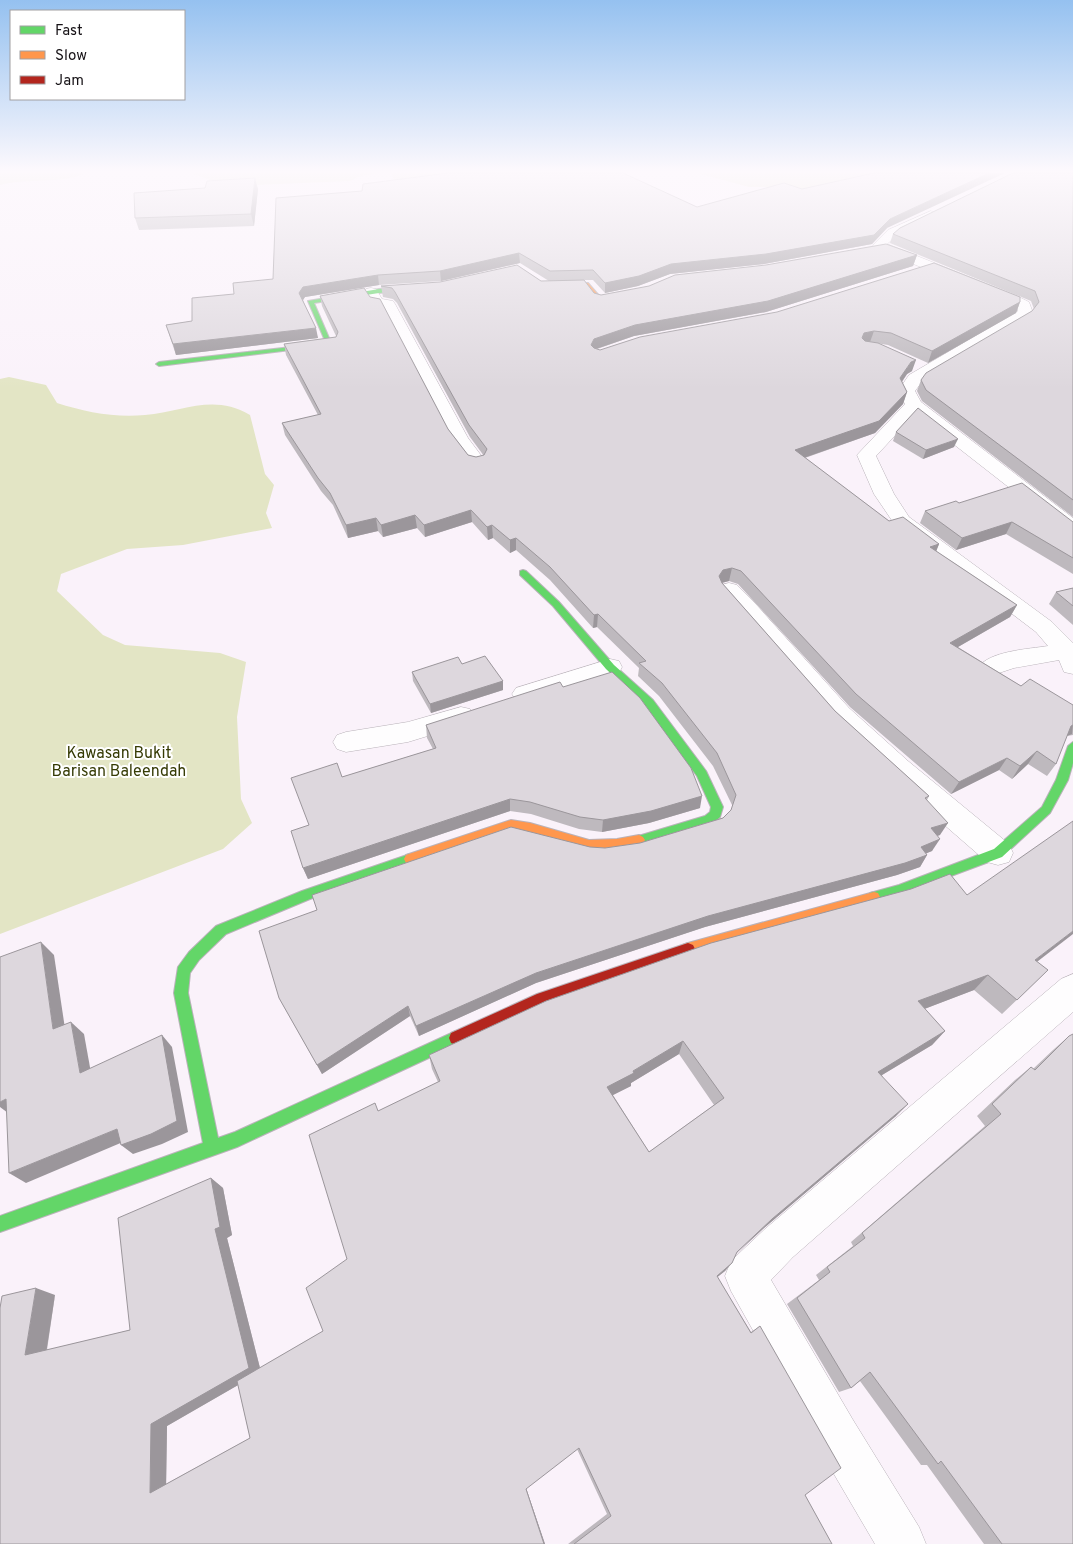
<svg xmlns="http://www.w3.org/2000/svg" width="1073" height="1544" font-family="Overpass,sans-serif">
	<style>
		.green { fill: #e3e5c5 }
		.lines { fill: none; stroke-linecap: round; stroke-linejoin: round }
		.street-casing { stroke: #b9b2b9; stroke-width: 1 }
		.fast-casing { stroke: #b9b2b9; stroke-width: 2 }
		.slow-casing { stroke: #b9b2b9; stroke-width: 2 }
		.jam-casing { stroke: #b9b2b9; stroke-width: 2 }
		.street { fill: #fefdfe; fill-rule: evenodd }
		.fast { fill: #63d668; fill-rule: evenodd }
		.slow { fill: #ff974d; fill-rule: evenodd }
		.jam { fill: #b3261e; fill-rule: evenodd }
		.wall { fill: #beb9be; fill-rule: evenodd }
		.shaded-wall { fill: #9b969b }
		.building { fill: #ddd7dd; stroke: #9b969b; fill-rule: evenodd }
		.labels { text-anchor: middle; dominant-baseline: central; stroke-width: 4; stroke-linejoin: round; paint-order: stroke }
		.park-label { font-size: 16px; fill: #363b05; stroke: #fff }
	</style>
	<rect width="100%" height="100%" fill="#faf2fa"/>
	<g class="green">
		<path d="M0,173H85C66,184 24,178 0,185Z"/>
		<path d="M190,173H446L448,180L398,185L390,173C374,173 363,174 350,181L253,185L219,183Z"/>
		<path d="M697,173H879L805,191L783,187H749Z"/>
		<path d="M9,377L46,385L57,403C85,412 115,418 145,415C183,412 213,393 250,415L265,474L274,485L266,513L272,528L183,545L127,549L61,574L57,591L103,635L125,645L220,653L246,662L237,717L241,799L252,823L223,849L0,934V379Z"/>
	</g>
	<g class="lines">
		<defs>
			<g id="street">
				<path d="M931,211L937,215L935,218L896,236L887,244L1017,296L1029,302L1033,313L1031,316L921,383L915,391L921,402L1073,518V534L1066,532L915,414L876,456L894,494L909,517L1052,622L1073,643V674L1064,672L1059,660L1014,668L990,676L981,674L978,668C988,651 1029,649 1048,646L1036,632L895,525L874,494L857,455L905,404L898,391L909,375L1018,311L1017,307L1007,302L874,248L873,245L888,230Z"/>
				<path d="M371,288L376,289L382,299L393,301L395,304L468,438L486,462L484,466L477,468L470,466L451,440L383,308L372,306L364,292L366,289Z"/>
				<path d="M729,583L737,585L752,600L849,708L908,761L1009,844L1013,853L1009,862L998,865L987,862L888,776L831,722L721,595L718,590L721,585Z"/>
				<path d="M610,659L619,661L622,667L619,673L525,703L516,700L512,694L516,688Z"/>
				<path d="M461,707L470,709L474,716L470,723L408,742L346,752L337,749L333,742L337,735L346,732L408,722Z"/>
				<path d="M1073,974V1012L793,1257L771,1280L853,1420L919,1527L926,1544H875L821,1452L731,1291L725,1276L731,1261L765,1229L1061,979Z"/>
			</g>
			<g id="fast">
				<path d="M419,286L421,289L379,293L314,303L332,345L159,366L156,364L159,362L326,343L308,301L379,289Z"/>
				<path d="M523,570L526,571L559,602L614,665L653,700L706,771L723,807L720,817L713,823L639,845L635,843L633,840L635,837L705,816L710,812L711,807L697,776L645,706L606,669L553,606L520,575V571Z"/>
				<path d="M1073,742V763L1068,780L1050,813L1002,857L900,895L874,902L870,901L868,897L870,893L899,885L994,849L1042,807L1056,780L1068,746Z"/>
				<path d="M410,854L414,855L416,859L414,863L310,899L226,934L199,960L190,973L188,993L218,1138L235,1132L456,1031L461,1033L463,1038L461,1043L237,1147L0,1232V1216L203,1143L174,993L178,967L189,952L216,926L302,891Z"/>
			</g>
			<g id="slow">
				<path d="M588,283L601,298L629,292L632,294L600,302L586,287L550,289L547,287L550,285Z"/>
				<path d="M511,820L530,823L589,840L617,839L639,835L643,837L645,840L643,843L617,849L589,850L530,833L511,830L410,864L406,863L404,859L406,855Z"/>
				<path d="M874,892L878,893L880,897L878,901L874,902L688,955L683,953L681,949L683,945L688,943Z"/>
			</g>
			<path id="jam" d="M688,943L693,945L695,949L693,953L540,1006L456,1045L451,1043L449,1038L451,1033L537,994Z"/>
		</defs>
		<use href="#street" class="street-casing"/>
		<use href="#fast" class="fast-casing"/>
		<use href="#slow" class="slow-casing"/>
		<use href="#jam" class="jam-casing"/>
		<use href="#street" class="street"/>
		<use href="#fast" class="fast"/>
		<use href="#slow" class="slow"/>
		<use href="#jam" class="jam"/>
	</g>
	<g class="wall">
		<path d="M1073,173V517L922,401L917,391L921,380L1032,311L1034,309L1031,301L890,243L893,234Z"/>
		<path d="M258,189L254,226L139,230L135,218Z"/>
		<path d="M697,207L887,228L872,244L764,264L670,274L638,286L605,293L593,280H584L594,293L601,295L917,255L913,266L766,312L634,336L597,349L600,350L1020,302L1016,313L928,363L888,345L870,342L912,371L907,374L902,382L907,392L903,404L875,433L805,458L889,521L939,544L936,551L1017,605L1010,617L958,647L1021,686L1073,705V735L1067,736L1056,764L1047,776L1028,764L1012,779L999,770L951,794L850,707L738,584L729,581L722,583L835,711L929,796L927,800L940,835L937,836L932,851L926,853L927,855L920,867L897,875L705,927L536,983L419,1036L410,1016L322,1074L279,998L590,847L605,848L640,843L723,818L731,810L733,807L713,766L659,696L638,676L639,668L597,627L593,628L550,580L516,550L510,553L493,538L488,540L472,522L425,537L417,528L383,537L378,531L348,538L333,505L321,491L285,435L282,423L318,415L286,355L284,344L336,337V336L322,306L320,296L448,429L468,455L476,457L484,456L470,437L397,303L393,299L383,297L381,286L549,281L520,263L441,281L379,285L305,297L303,300L318,338L176,355L166,325L192,321L234,294L273,279Z"/>
		<path d="M896,432L954,447L923,459L893,441Z"/>
		<path d="M959,503L1073,522V574L1006,534L956,550L920,523L925,511Z"/>
		<path d="M1073,588V625L1049,604L1056,592Z"/>
		<path d="M462,664L503,681V690L431,713L413,681L412,672Z"/>
		<path d="M563,687L700,808L649,823L602,832L579,829L531,814L510,811L308,879L303,868L342,777L433,749L427,738L426,725Z"/>
		<path d="M967,895L1037,962L1048,970L1002,1014L974,990L924,1009L945,1031L932,1045L882,1075L896,1116L764,1228L736,1253L732,1263L725,1271L717,1277L751,1332L760,1326L805,1495L832,1544H568L607,1514L577,1449L526,1488L545,1544H0L55,1295L47,1350L130,1330L211,1178L223,1188L232,1235L227,1238L260,1368L323,1331L347,1259L379,1111L438,1082L432,1069L429,1055ZM679,1054L714,1105L649,1152L613,1095L631,1086V1083ZM238,1385L250,1438L166,1484L167,1426Z"/>
		<path d="M1069,1036L1073,1544H984L927,1465H921L860,1381L851,1388L839,1392L787,1304L819,1280L816,1275L853,1246L851,1242L985,1126L977,1116L1015,1080L1031,1067L1033,1069L1053,1050Z"/>
	</g>
	<g class="shaded-wall">
		<path d="M989,173H1005L887,228L872,244L764,264L670,274L638,286L605,293V283L671,264L890,219Z"/>
		<path d="M255,178L258,189L254,226L251,214Z"/>
		<path d="M519,253L520,263L441,281L440,271Z"/>
		<path d="M917,255L913,266L766,312L634,336L593,350L591,345L594,339L635,325Z"/>
		<path d="M378,275L379,285L305,297L301,303L299,293L303,287Z"/>
		<path d="M1020,302L1016,313L928,363L932,351Z"/>
		<path d="M316,328L318,338L176,355L173,344Z"/>
		<path d="M874,331L870,342L858,349L864,333Z"/>
		<path d="M916,360L912,371L907,374L896,390L900,378L911,362Z"/>
		<path d="M907,392L903,404L875,433L792,462L795,450Z"/>
		<path d="M958,439L954,447L923,459L926,450Z"/>
		<path d="M471,510L472,522L425,537L424,525Z"/>
		<path d="M415,515L417,528L383,537L381,525Z"/>
		<path d="M376,518L378,531L348,538L346,525Z"/>
		<path d="M1012,522L1006,534L956,550L962,538Z"/>
		<path d="M492,525L493,538L488,540L487,527Z"/>
		<path d="M516,538V550L510,553V540Z"/>
		<path d="M939,544L934,557L930,547Z"/>
		<path d="M732,568L729,581L721,583L719,576L723,570Z"/>
		<path d="M1017,605L1010,617L944,655L950,643Z"/>
		<path d="M598,614L597,627L593,628L594,615Z"/>
		<path d="M503,681V690L431,713L430,704Z"/>
		<path d="M1073,725L1072,734L1062,738L1071,726Z"/>
		<path d="M1037,751L1028,764L1012,779L1020,766Z"/>
		<path d="M1007,758L999,770L951,794L959,782Z"/>
		<path d="M702,796L700,808L649,823L602,832L603,820Z"/>
		<path d="M510,799V811L308,879L303,868Z"/>
		<path d="M948,823L940,835L924,840L931,828Z"/>
		<path d="M940,839L932,851L913,859L921,847Z"/>
		<path d="M927,855L920,867L897,875L705,927L536,983L419,1036L416,1026L536,973L708,916Z"/>
		<path d="M1073,931V934L1020,975L1035,960Z"/>
		<path d="M41,942L54,955L67,1042L53,1029Z"/>
		<path d="M988,975L974,990L906,1016L918,1001Z"/>
		<path d="M408,1006L410,1016L322,1074L317,1065Z"/>
		<path d="M71,1022L84,1034L93,1084L80,1073Z"/>
		<path d="M945,1031L932,1045L867,1084L878,1072Z"/>
		<path d="M162,1035L172,1047L188,1132L162,1144L133,1154L121,1145Z"/>
		<path d="M683,1041L679,1054L631,1083V1086L605,1099L607,1087Z"/>
		<path d="M6,1099L12,1116L0,1107V1102Z"/>
		<path d="M908,1104L896,1116L764,1228L730,1260L772,1219Z"/>
		<path d="M117,1129L130,1139L26,1183L9,1173Z"/>
		<path d="M211,1178L223,1188L232,1235L227,1238L261,1372L167,1426L166,1492L150,1493L151,1424L215,1229Z"/>
		<path d="M732,1263L725,1271L710,1283L717,1276Z"/>
		<path d="M36,1288L55,1295L45,1360L25,1355Z"/>
		<path d="M526,1488L545,1544H544L526,1489Z"/>
	</g>
	<g class="building">
		<path d="M448,173H623L697,207L784,183L802,189L874,173H989L890,219L874,235L766,254L671,264L639,276L605,283L593,270L550,271L519,253L440,271L378,275L303,287L299,293L316,328L173,344L166,325L192,321V298L234,294L233,283L273,279L276,198L362,191L363,184Z"/>
		<path d="M1013,173H1073V500L926,390L921,380L926,373L1032,311L1039,302L1035,291L893,234L900,228Z"/>
		<path d="M255,178L251,214L135,218L134,193L205,188L207,181Z"/>
		<path d="M886,244L917,255L768,301L635,325L594,339L591,345L594,348L600,350L640,337L777,312L934,263L1020,297V302L932,351L891,333L874,331L864,333L862,338L865,341L878,343L916,360L911,362L900,378L907,392L879,421L795,450L889,521L903,517L939,544L930,547L1017,605L950,643L1021,686L1030,679L1073,705V725L1071,726L1056,764L1037,751L1020,766L1007,758L959,782L856,694L741,571L732,568L723,570L719,576L722,583L835,711L929,796L925,798L948,823L931,828L940,839L921,847L927,855L905,863L708,916L536,973L416,1026L408,1006L317,1065L279,998L259,931L317,910L312,895L511,827L590,847L605,848L640,843L723,818L731,810L736,795L717,753L662,683L639,663L646,661L598,614L594,615L550,567L516,538L510,540L492,525L487,527L471,510L424,525L415,515L381,525L376,518L346,525L330,493L318,478L282,423L321,414L284,344L336,337L338,332L320,296L364,288L370,297L380,299L448,429L468,455L476,457L484,455L487,449L469,425L395,292L392,288L381,286L440,282L517,265L541,281L584,280L594,293L601,295L649,286L675,275L766,265Z"/>
		<path d="M918,408L958,439L926,450L896,432Z"/>
		<path d="M1022,483L1073,522V558L1012,522L962,538L925,511L956,501L959,503Z"/>
		<path d="M1073,588V606L1056,592Z"/>
		<path d="M485,656L503,681L430,704L412,672L458,657L462,664Z"/>
		<path d="M612,672L640,698L691,768L702,796L651,811L603,820L580,817L530,802L510,799L303,868L291,831L309,825L291,778L337,763L342,777L436,748L426,725L560,682L563,687Z"/>
		<path d="M1073,821V931L1035,960L1048,970L1017,1000L988,975L918,1001L945,1031L878,1072L908,1104L772,1219L737,1252L732,1263L717,1276L751,1333L760,1326L841,1468L805,1495L832,1544H574L611,1516L579,1448L526,1489L544,1544H0V1308L2,1296L36,1288L25,1355L130,1330L118,1218L211,1178L220,1227L215,1229L249,1368L151,1424L150,1493L250,1438L237,1381L323,1331L306,1288L347,1259L309,1135L375,1103L378,1111L440,1081L429,1055L546,1001L711,943L911,889L950,874L967,895ZM683,1041L724,1098L649,1152L607,1087L634,1073L633,1071Z"/>
		<path d="M41,942L53,1029L71,1022L80,1073L162,1035L177,1121L151,1134L121,1145L117,1129L9,1173L6,1099L0,1102V957Z"/>
		<path d="M1073,1034V1544H1002L941,1461L938,1464L870,1372L851,1388L797,1298L830,1272L827,1267L865,1238L862,1233L1001,1114L992,1104L1031,1067L1035,1070L1069,1036Z"/>
	</g>
	<linearGradient id="sky" x2="0" y2="1"><stop stop-color="#95c1f0"/><stop offset="0.44" stop-color="#fdf9fd"/><stop offset="1" stop-color="#fdf9fd" stop-opacity="0"/></linearGradient>
	<rect width="1073" height="389" fill="url(#sky)"/>
	<g class="labels">
		<g class="park-label">
			<text x="119" y="754">Kawasan Bukit<tspan x="119" dy="18">Barisan Baleendah</tspan></text>
		</g>
	</g>
	<rect x="10" y="10" width="175" height="90" fill="#ffffff" stroke="#a2a0a2"/>
	<rect x="20" y="26" width="25" height="8" fill="#63d668" stroke="#a2a0a2"/>
	<text x="55" y="35" font-size="15" fill="#161216">Fast</text>
	<rect x="20" y="51" width="25" height="8" fill="#ff974d" stroke="#a2a0a2"/>
	<text x="55" y="60" font-size="15" fill="#161216">Slow</text>
	<rect x="20" y="76" width="25" height="8" fill="#b3261e" stroke="#a2a0a2"/>
	<text x="55" y="85" font-size="15" fill="#161216">Jam</text>
</svg>
